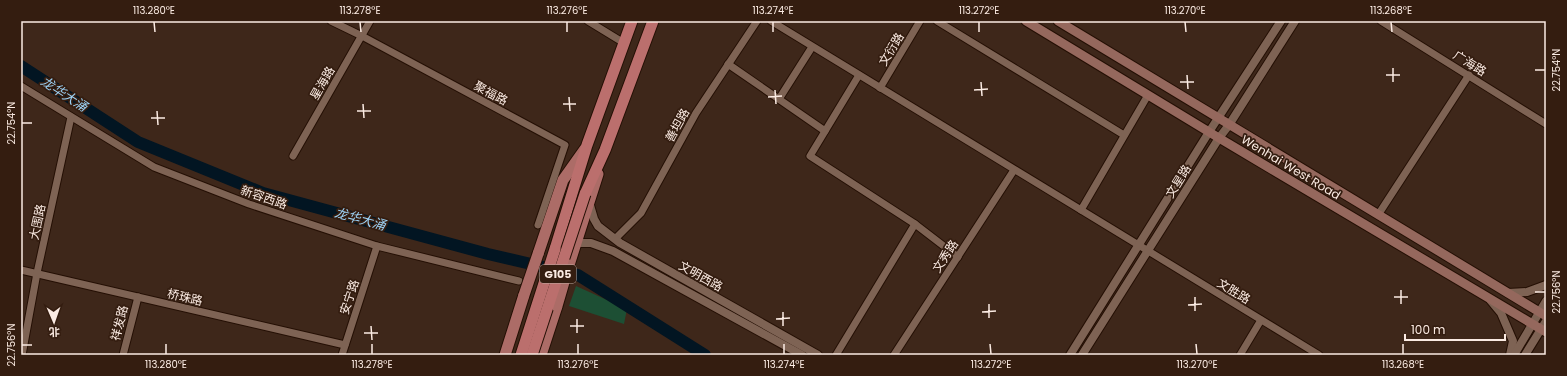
<svg xmlns="http://www.w3.org/2000/svg" width="1567" height="376" font-family="Poppins,'Noto Sans SC',sans-serif">
	<style>
		.green { fill: #1d4f34 }
		.lines { fill: none; stroke-linecap: round; stroke-linejoin: round }
		.river { stroke: #021522; stroke-width: 12 }
		.minor-casing { stroke: #240f04; stroke-width: 9 }
		.tertiary-casing { stroke: #240f04; stroke-width: 10 }
		.secondary-casing { stroke: #240f04; stroke-width: 11 }
		.primary-casing { stroke: #240f04; stroke-width: 13 }
		.trunk-casing { stroke: #240f04; stroke-width: 13 }
		.minor { stroke: #7e6354; stroke-width: 7 }
		.tertiary { stroke: #7e6354; stroke-width: 8 }
		.secondary { stroke: #95685d; stroke-width: 9 }
		.primary { stroke: #ac6c67; stroke-width: 11 }
		.trunk { stroke: #bb6f6d; stroke-width: 11 }
		.primary-bridge-casing { stroke: #240f04; stroke-width: 13; stroke-linecap: butt }
		.trunk-bridge-casing { stroke: #240f04; stroke-width: 13; stroke-linecap: butt }
		.primary-bridge { stroke: #ac6c67; stroke-width: 11 }
		.trunk-bridge { stroke: #bb6f6d; stroke-width: 11 }
		.ticks { fill: none; stroke: #fbebe3; stroke-width: 1.5 }
		.labels { text-anchor: middle; dominant-baseline: central; stroke-width: 3.5; stroke-linejoin: round; paint-order: stroke }
		.shield { fill: #341d10; stroke: #bfada4; stroke-width: 1 }
		.shield-label { font-size: 11px; font-weight: bold; fill: #fbebe3 }
		.street-label { font-size: 12px; fill: #fbebe3; stroke: #341d10 }
		.water-label { font-size: 13px; font-style: italic; fill: #9dd3f7; stroke: #341d10 }
		.neatline { fill: none; stroke: #fbebe3; stroke-width: 1.5 }
		.ticks-label { font-size: 10px; text-anchor: middle; fill: #fbebe3 }
	</style>
	<rect width="100%" height="100%" fill="#3e271a"/>
	<path class="green" d="M576,286L627,309L624,324L569,306Z"/>
	<g class="lines">
		<path class="river" d="M21,66L138,142L263,193L488,254L578,275L705,355"/>
		<defs>
			<g id="minor">
				<path d="M331,21L362,36L565,145L538,225"/>
				<path d="M588,21L624,43"/>
				<path d="M771,21L1319,355"/>
				<path d="M937,21L1124,135"/>
				<path d="M1381,21L1546,124"/>
				<path d="M728,64L825,131"/>
				<path d="M859,75L810,156L915,224L958,257"/>
				<path d="M21,86L154,167L249,204L377,246L519,281"/>
				<path d="M880,88L920,21"/>
				<path d="M779,99L812,47"/>
				<path d="M293,156L370,21"/>
				<path d="M1081,210L1148,95"/>
				<path d="M1378,215L1469,75"/>
				<path d="M615,239L641,213L696,113L757,21"/>
				<path d="M21,270L345,345"/>
				<path d="M22,355L37,273L71,117"/>
				<path d="M123,355L138,297"/>
				<path d="M342,355L377,246"/>
				<path d="M836,355L915,224"/>
				<path d="M894,355L1014,170"/>
				<path d="M1240,355L1261,320"/>
			</g>
			<g id="tertiary">
				<path d="M589,202L594,219L598,226L620,243L818,355"/>
				<path d="M577,243H591L613,251L802,355"/>
				<path d="M1508,293L1527,292L1546,285"/>
				<path d="M1491,301L1501,313L1513,341L1510,355"/>
				<path d="M1070,355L1209,132L1281,21"/>
				<path d="M1082,355L1219,138L1229,125L1295,21"/>
				<path d="M1514,355L1546,301"/>
				<path d="M1525,355L1546,321"/>
			</g>
			<g id="secondary">
				<path d="M1026,21L1219,138L1546,332"/>
				<path d="M1058,21L1546,316"/>
			</g>
			<g id="primary">
				<path d="M538,254L563,180L585,149"/>
				<path d="M569,265L598,174"/>
				<path d="M505,355L524,295"/>
				<path d="M541,355L557,306"/>
			</g>
			<g id="trunk">
				<path d="M585,194L605,150L653,21"/>
				<path d="M555,249L587,145L632,21"/>
			</g>
		</defs>
		<use href="#minor" class="minor-casing"/>
		<use href="#tertiary" class="tertiary-casing"/>
		<use href="#secondary" class="secondary-casing"/>
		<use href="#primary" class="primary-casing"/>
		<use href="#trunk" class="trunk-casing"/>
		<use href="#minor" class="minor"/>
		<use href="#tertiary" class="tertiary"/>
		<use href="#secondary" class="secondary"/>
		<use href="#primary" class="primary"/>
		<use href="#trunk" class="trunk"/>
		<defs>
			<g id="primary-bridge">
				<path d="M524,295L538,254"/>
				<path d="M557,306L569,265"/>
			</g>
			<g id="trunk-bridge">
				<path d="M521,355L555,249"/>
				<path d="M532,355L585,194"/>
			</g>
		</defs>
		<use href="#primary-bridge" class="primary-bridge-casing"/>
		<use href="#trunk-bridge" class="trunk-bridge-casing"/>
		<use href="#primary-bridge" class="primary-bridge"/>
		<use href="#trunk-bridge" class="trunk-bridge"/>
	</g>
	<path class="ticks" d="M154,22L155,32M360,22L361,32M567,22V32M773,22V32M979,22V32M1185,22L1186,32M1391,22L1392,32M1393,68V82M1535,70H1545M1187,75L1188,89M1386,75H1400M981,82L982,96M1180,82H1194M775,90L776,104M974,90L988,89M569,97L570,111M768,97L782,96M363,104L364,118M563,104H576M157,111L158,125M357,111H371M151,118H165M22,123H32M1401,290V304M1535,292H1545M1195,297V311M1394,297H1408M989,304V318M1188,305L1202,304M783,312V326M982,312L996,311M577,319V333M776,319L790,318M371,326L372,340M570,326H584M364,333H378M166,344V354M372,344V354M578,344V354M784,344V354M990,344L991,354M1196,344L1197,354M1403,344V354M22,345H32"/>
	<g class="labels">
		<rect class="shield" x="540" y="265" width="36" height="18" rx="3"/>
		<g class="shield-label">
			<text x="558" y="274">G105</text>
		</g>
		<g class="street-label">
			<text transform="translate(891 49) rotate(-59)">文衍路</text>
			<text transform="translate(1470 63) rotate(32)">广海路</text>
			<text transform="translate(322 83) rotate(-60)">星海路</text>
			<text transform="translate(491 93) rotate(28)">聚福路</text>
			<text transform="translate(677 125) rotate(-61)">善坦路</text>
			<text transform="translate(1291 167) rotate(31)">Wenhai West Road</text>
			<text transform="translate(1178 181) rotate(-58)">文星路</text>
			<text transform="translate(264 197) rotate(19)">新容西路</text>
			<text transform="translate(37 222) rotate(-78)">大围路</text>
			<text transform="translate(945 256) rotate(-57)">文秀路</text>
			<text transform="translate(701 276) rotate(29)">文明西路</text>
			<text transform="translate(1234 291) rotate(31)">文胜路</text>
			<text transform="translate(185 297) rotate(13)">桥珠路</text>
			<text transform="translate(349 297) rotate(-72)">安宁路</text>
			<text transform="translate(119 323) rotate(-76)">祥发路</text>
		</g>
		<g class="water-label">
			<text transform="translate(64 94) rotate(33)">龙华大涌</text>
			<text transform="translate(360 219) rotate(15)">龙华大涌</text>
		</g>
	</g>
	<rect width="1567" height="376" fill="none" stroke="#341d10" stroke-width="44"/>
	<g transform="translate(54 322) rotate(178)" stroke="#341d10" stroke-width="3" paint-order="stroke">
	<path d="M0-3L7 15L0 10L-7 15Z" fill="#fbebe3"/>
	<text y="-6" font-size="11" font-weight="bold" text-anchor="middle" fill="#fbebe3">北</text>
	</g>
	<path d="M1405 334v6h100v-6" fill="none" stroke="#fbebe3" stroke-width="2"/>
	<text x="1411" y="334" font-size="12" fill="#fbebe3" stroke="#341d10" stroke-width="3" paint-order="stroke">100 m</text>
	<rect x="22" y="22" width="1523" height="332" class="neatline"/>
	<g class="ticks-label">
		<text x="154" y="14">113.280°E</text>
		<text x="360" y="14">113.278°E</text>
		<text x="567" y="14">113.276°E</text>
		<text x="773" y="14">113.274°E</text>
		<text x="979" y="14">113.272°E</text>
		<text x="1185" y="14">113.270°E</text>
		<text x="1391" y="14">113.268°E</text>
		<text transform="translate(1556 70) rotate(-90)" y="4">22.754°N</text>
		<text transform="translate(11 123) rotate(-90)" y="4">22.754°N</text>
		<text transform="translate(1556 292) rotate(-90)" y="4">22.756°N</text>
		<text transform="translate(11 345) rotate(-90)" y="4">22.756°N</text>
		<text x="166" y="368">113.280°E</text>
		<text x="372" y="368">113.278°E</text>
		<text x="578" y="368">113.276°E</text>
		<text x="784" y="368">113.274°E</text>
		<text x="991" y="368">113.272°E</text>
		<text x="1197" y="368">113.270°E</text>
		<text x="1403" y="368">113.268°E</text>
	</g>
</svg>
